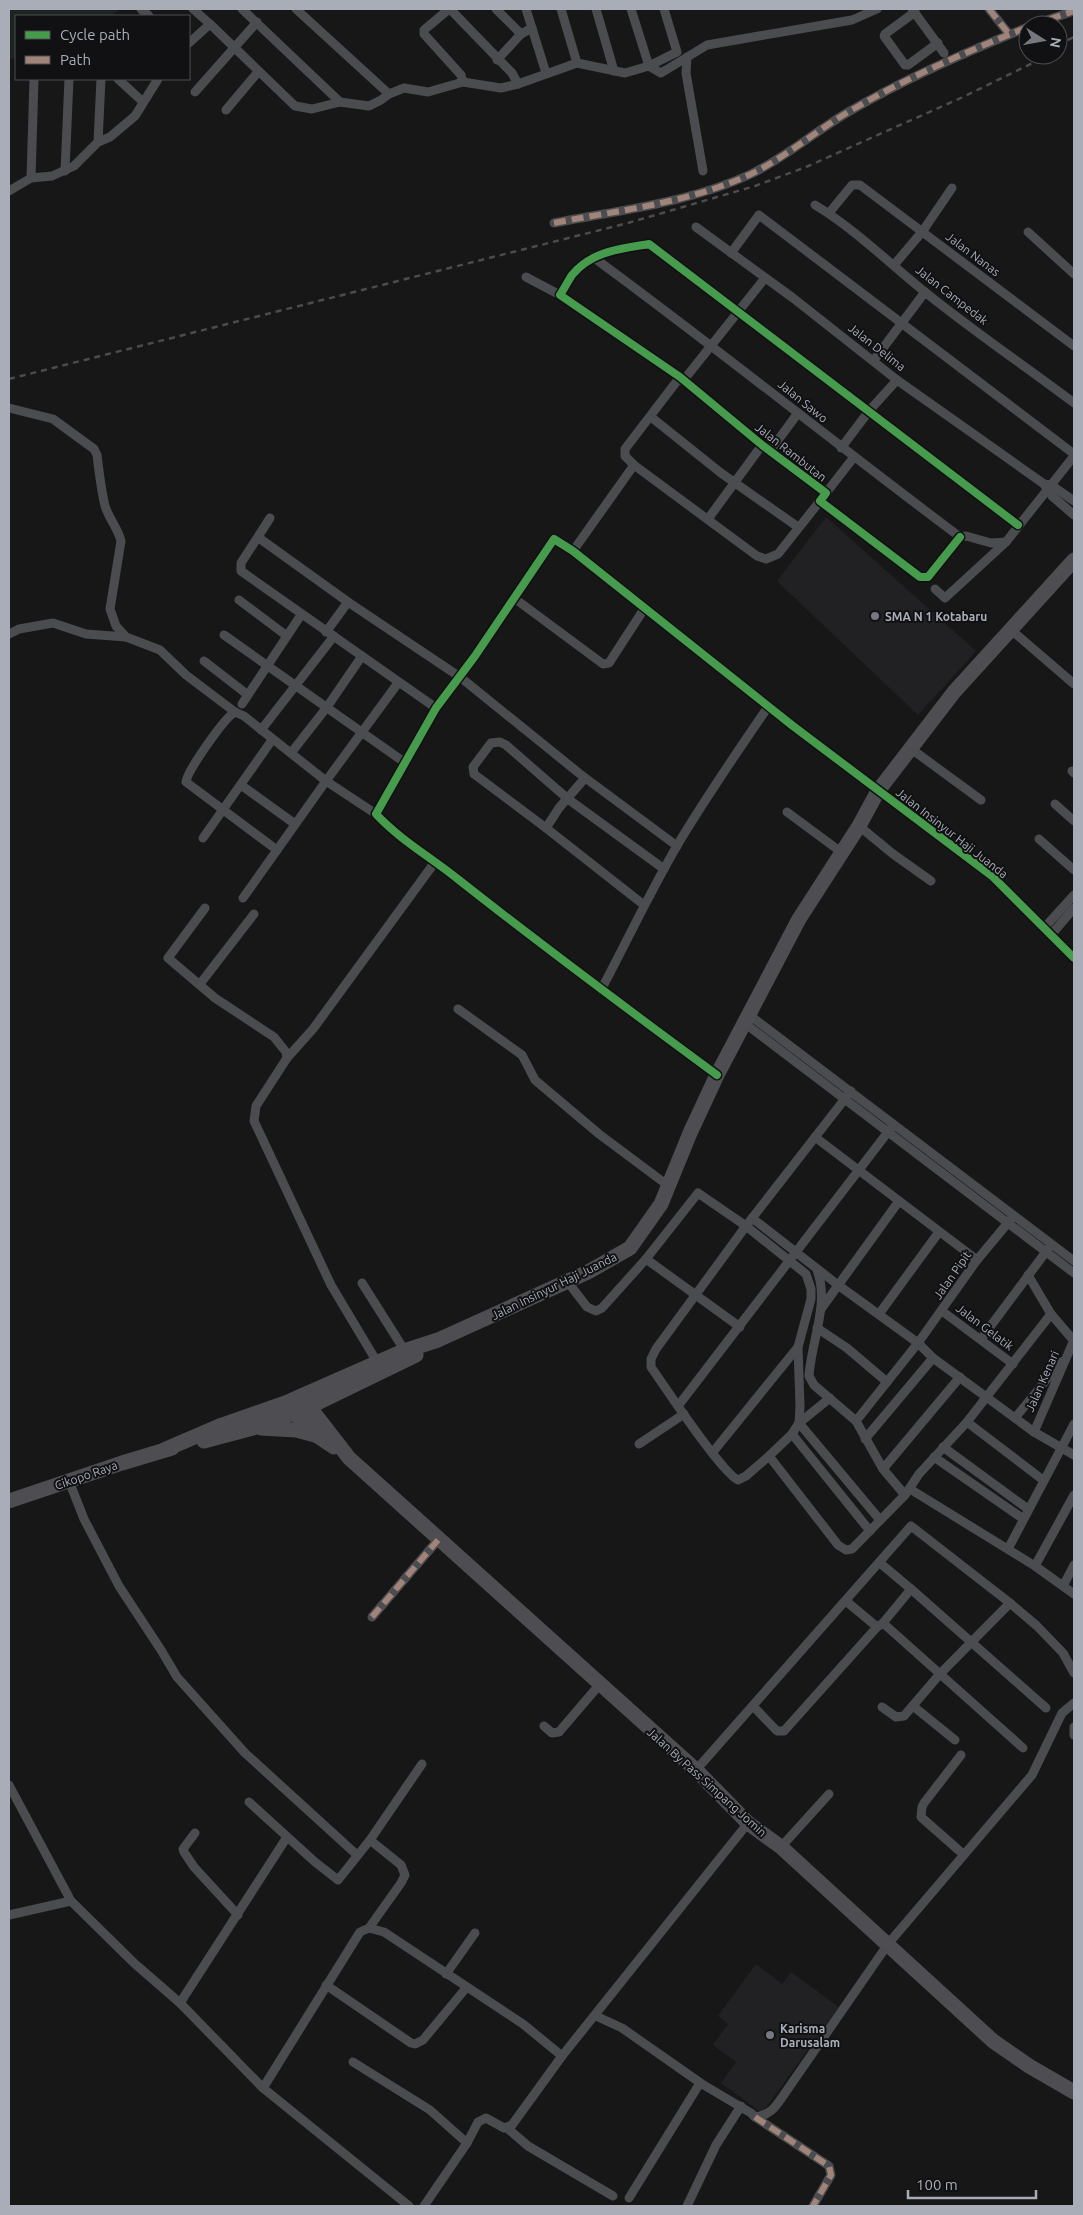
<svg xmlns="http://www.w3.org/2000/svg" width="1083" height="2215" font-family="Ubuntu,sans-serif">
	<style>
		.built { fill: #212123 }
		.green { fill: #1d241e }
		.lines { fill: none; stroke-linecap: round; stroke-linejoin: round }
		.minor { stroke: #4b4c50; stroke-width: 9 }
		.trunk { stroke: #4e4e52; stroke-width: 15 }
		.rail { stroke: #4b4c4f; stroke-width: 2.5; stroke-dasharray: 6 5; stroke-linecap: butt }
		.quiet { stroke: #a18479; stroke-width: 6; stroke-dasharray: 12 6; stroke-linecap: butt }
		.cycleway-casing { stroke: #111113; stroke-width: 11 }
		.cycleway { stroke: #469c4c; stroke-width: 8 }
		.poi-dot { fill: #757880; stroke: #111113; stroke-width: 2 }
		.labels { text-anchor: middle; dominant-baseline: central; stroke-width: 4; stroke-linejoin: round; paint-order: stroke }
		.street-label { font-size: 12px; fill: #a8adb8; stroke: #111113 }
		.poi-label { font-size: 12px; font-weight: bold; fill: #a8adb8; stroke: #111113; text-anchor: start }
	</style>
	<rect width="100%" height="100%" fill="#171717"/>
	<g class="built">
		<path d="M826,517L976,651L918,715L777,581Z"/>
		<path d="M756,1964L782,1984L791,1972L839,2007L762,2113L721,2083L736,2062L713,2045L728,2024L718,2016Z"/>
	</g>
	<path class="green" d="M9,9H120L110,16H16V58L9,59Z"/>
	<g class="lines">
		<g class="minor">
			<path d="M141,9L149,16"/>
			<path d="M193,9L210,24"/>
			<path d="M242,9L340,102"/>
			<path d="M296,9L389,94"/>
			<path d="M449,9L424,30V34L461,75L463,82"/>
			<path d="M450,9L512,73L518,84"/>
			<path d="M496,9L521,34"/>
			<path d="M526,9L546,73"/>
			<path d="M561,9L577,63"/>
			<path d="M596,9L614,71"/>
			<path d="M631,9L649,66L677,52L664,9"/>
			<path d="M912,9L944,53"/>
			<path d="M989,9L1009,34"/>
			<path d="M915,12L885,34L884,36L905,65H908L938,43"/>
			<path d="M1032,25L1074,11"/>
			<path d="M189,43L210,24L295,106L312,109L340,102L369,106L381,100L389,94L404,88L428,92L463,82L501,88L518,84L577,63L625,73L649,66L661,73L707,45L852,20L877,9"/>
			<path d="M687,57L686,73L703,171"/>
			<path d="M497,60L521,34L532,28"/>
			<path d="M118,79L142,101"/>
			<path d="M195,92L257,22"/>
			<path d="M226,110L258,72"/>
			<path d="M98,142L101,79"/>
			<path d="M65,171L69,79"/>
			<path d="M31,178L34,79"/>
			<path d="M9,191L31,178L52,176L74,166L98,142L110,137L135,116L158,79"/>
			<path d="M815,205C855,229 889,263 925,292C973,331 1025,366 1074,403"/>
			<path d="M829,213L852,185H860L1074,346"/>
			<path d="M554,223C620,210 689,203 751,174C786,157 817,130 850,111C906,78 968,51 1028,27"/>
			<path d="M696,227L793,298L897,380L1044,484L1051,485L1074,501"/>
			<path d="M1028,232L1074,274"/>
			<path d="M731,253L759,215L1074,454"/>
			<path d="M593,257C717,348 837,445 960,537L966,536L991,543L1006,542"/>
			<path d="M894,265L922,232L952,188"/>
			<path d="M526,277L560,295"/>
			<path d="M874,360L925,292"/>
			<path d="M680,377L625,449V456L634,465L757,556L766,559L778,554L820,501"/>
			<path d="M683,381L765,278"/>
			<path d="M9,408L53,419L94,449L97,455C99,472 101,489 105,506C109,519 118,528 121,541L110,609L116,626L126,637L160,650L186,675L235,712"/>
			<path d="M651,417L721,473L798,527"/>
			<path d="M841,448L869,411L897,380"/>
			<path d="M770,451L798,413"/>
			<path d="M1045,486L1052,496L1074,515"/>
			<path d="M826,493L854,457"/>
			<path d="M270,518L241,563V571L436,708"/>
			<path d="M708,519L762,445"/>
			<path d="M960,537L928,577H920L820,501L826,493L762,445L680,377L560,295C564,289 568,281 572,275C592,251 620,249 649,244L1018,525"/>
			<path d="M259,538L348,602L460,677L580,774L677,846"/>
			<path d="M573,551L634,465"/>
			<path d="M935,589L945,598L1006,542L1074,456"/>
			<path d="M514,598L603,664L609,663L644,609"/>
			<path d="M239,600L287,636"/>
			<path d="M1010,629L1074,684"/>
			<path d="M326,632L348,602"/>
			<path d="M9,634L19,629L53,623L86,634L126,637"/>
			<path d="M224,635L404,762"/>
			<path d="M204,661L248,695"/>
			<path d="M242,704L301,615"/>
			<path d="M261,730L334,636"/>
			<path d="M910,748L981,800"/>
			<path d="M291,753L327,707L362,656"/>
			<path d="M1072,771L1074,773"/>
			<path d="M585,778L559,808L546,828L644,905"/>
			<path d="M241,785L295,824"/>
			<path d="M1055,804L1074,821"/>
			<path d="M787,812L841,852"/>
			<path d="M859,826L893,854L931,881"/>
			<path d="M546,828L474,774L473,767L491,743L500,742L506,745L568,799L664,869"/>
			<path d="M203,838L272,740"/>
			<path d="M1039,839L1074,870"/>
			<path d="M277,850L186,782C187,771 225,717 235,712L244,716L326,781L376,814"/>
			<path d="M243,898L326,781L398,683"/>
			<path d="M205,908L168,958L215,998L274,1037L286,1052L287,1058L256,1106L254,1121L331,1285L377,1362"/>
			<path d="M1044,928L1074,895"/>
			<path d="M1051,935L1074,908"/>
			<path d="M200,984L254,914"/>
			<path d="M601,990C627,941 650,892 678,844C706,797 737,752 768,707"/>
			<path d="M458,1009L522,1055L535,1080L599,1134L670,1187"/>
			<path d="M748,1014L1074,1261"/>
			<path d="M743,1022L1074,1273"/>
			<path d="M287,1058L313,1029L435,862"/>
			<path d="M717,1075C630,1011 544,947 459,880C432,858 400,840 376,814L436,708L475,656L554,539L573,551L793,726L992,876L1074,958"/>
			<path d="M815,1137L977,1260"/>
			<path d="M752,1218L838,1285L918,1343L933,1358L1034,1432L1074,1455"/>
			<path d="M646,1259L740,1327"/>
			<path d="M817,1270C830,1303 811,1342 809,1376L814,1385L856,1421L883,1469L905,1495"/>
			<path d="M1028,1275L1051,1314L1074,1341"/>
			<path d="M567,1281L587,1307L596,1311L602,1308L646,1259L698,1193L746,1226L806,1274L811,1289V1299L798,1347L800,1406L799,1423L880,1520"/>
			<path d="M362,1283L405,1351"/>
			<path d="M821,1309L899,1201"/>
			<path d="M942,1311L1013,1364"/>
			<path d="M879,1314L939,1232"/>
			<path d="M817,1328L847,1348L887,1382"/>
			<path d="M981,1339L1048,1249"/>
			<path d="M830,1398L799,1423L792,1434L769,1456L746,1476L738,1480C721,1472 665,1387 651,1367V1359L656,1349L746,1226L851,1091"/>
			<path d="M678,1406L891,1128"/>
			<path d="M1015,1418L1061,1362"/>
			<path d="M856,1421L918,1343L977,1260L1012,1218"/>
			<path d="M967,1422L1043,1480"/>
			<path d="M1034,1432L1074,1340"/>
			<path d="M792,1434L870,1531"/>
			<path d="M865,1439L933,1358"/>
			<path d="M639,1444L684,1414"/>
			<path d="M943,1447L1028,1509"/>
			<path d="M713,1452L798,1347"/>
			<path d="M769,1456L838,1545L846,1550L852,1549L905,1495L919,1474L967,1422L1051,1314"/>
			<path d="M934,1457L1022,1518"/>
			<path d="M883,1469L960,1377"/>
			<path d="M69,1481L84,1519L119,1586L161,1650L177,1677L245,1753L357,1855"/>
			<path d="M910,1489L1035,1566L1074,1594"/>
			<path d="M1008,1549L1074,1424"/>
			<path d="M880,1563L911,1589L1046,1708"/>
			<path d="M1035,1566L1074,1495"/>
			<path d="M1063,1586L1074,1565"/>
			<path d="M846,1601L877,1627"/>
			<path d="M372,1617L438,1540"/>
			<path d="M883,1623L1023,1748"/>
			<path d="M753,1706L777,1731H784L877,1627L883,1623L911,1589"/>
			<path d="M913,1706L955,1740"/>
			<path d="M882,1707L896,1717L904,1716L939,1675L1010,1603"/>
			<path d="M544,1726L552,1733L559,1732L600,1684"/>
			<path d="M1074,1727V1735"/>
			<path d="M961,1755L924,1803L922,1807L921,1817L963,1854"/>
			<path d="M696,1770L911,1526L1010,1603L1037,1626L1063,1653L1074,1673"/>
			<path d="M9,1785L71,1901L134,1963L180,2003L263,2088L409,2206"/>
			<path d="M249,1802L315,1862L338,1880L370,1840L422,1764"/>
			<path d="M195,1833L183,1849L184,1852L194,1867L238,1915"/>
			<path d="M781,1847L829,1794"/>
			<path d="M9,1915L71,1901"/>
			<path d="M369,1928L401,1883L405,1875L401,1865L370,1840"/>
			<path d="M446,1974L475,1933"/>
			<path d="M326,1985L411,2043L415,2044L423,2040L466,1988"/>
			<path d="M180,2003L287,1837"/>
			<path d="M596,2016L622,2028L702,2084L751,2113L755,2117C770,2115 775,2108 783,2096L888,1944L1032,1775L1062,1713L1074,1703"/>
			<path d="M353,2062L430,2110L467,2143"/>
			<path d="M263,2088L360,1932L369,1928L384,1932L523,2024L562,2056"/>
			<path d="M755,2117L829,2166L831,2175L813,2206"/>
			<path d="M507,2128L528,2146L613,2196"/>
			<path d="M629,2198L700,2083"/>
			<path d="M424,2206L467,2143L478,2122L486,2118L504,2128L512,2125L562,2056L748,1823"/>
			<path d="M687,2206L716,2145L741,2106"/>
		</g>
		<g class="trunk">
			<path d="M301,1396L349,1458L696,1770L748,1823L781,1847L993,2041L1029,2066L1074,2092"/>
			<path d="M287,1406L316,1435L334,1447"/>
			<path d="M261,1428L296,1430L315,1435"/>
			<path d="M204,1441L253,1428L309,1407L416,1355"/>
			<path d="M164,1450L222,1425L285,1403L401,1352L438,1340L588,1272L630,1248L661,1204L690,1133L717,1075L799,919L859,826L878,791L954,692L1074,560"/>
			<path d="M9,1501L122,1463L172,1448"/>
		</g>
		<g class="rail">
			<path d="M1058,45L1074,37"/>
			<path d="M9,379L628,223L755,186L806,167L963,97L1049,55"/>
		</g>
		<g class="quiet">
			<path d="M989,9L1009,34"/>
			<path d="M1032,25L1074,11"/>
			<path d="M554,223C620,210 689,203 751,174C786,157 817,130 850,111C906,78 968,51 1028,27"/>
			<path d="M372,1617L438,1540"/>
			<path d="M755,2117L829,2166L831,2175L813,2206"/>
		</g>
		<defs>
			<g id="cycleway">
				<path d="M960,537L928,577H920L820,501L826,493L762,445L680,377L560,295C564,289 568,281 572,275C592,251 620,249 649,244L1018,525"/>
				<path d="M717,1075C630,1011 544,947 459,880C432,858 400,840 376,814L436,708L475,656L554,539L573,551L793,726L992,876L1074,958"/>
			</g>
		</defs>
		<use href="#cycleway" class="cycleway-casing"/>
		<use href="#cycleway" class="cycleway"/>
	</g>
	<g class="poi-dot">
		<circle cx="875" cy="616" r="5"/>
		<circle cx="770" cy="2035" r="5"/>
	</g>
	<g class="labels">
		<g class="street-label">
			<text transform="translate(973 254) rotate(37)">Jalan Nanas</text>
			<text transform="translate(952 295) rotate(38)">Jalan Campedak</text>
			<text transform="translate(877 347) rotate(38)">Jalan Delima</text>
			<text transform="translate(803 401) rotate(39)">Jalan Sawo</text>
			<text transform="translate(791 452) rotate(38)">Jalan Rambutan</text>
			<text transform="translate(952 833) rotate(38)">Jalan Insinyur Haji Juanda</text>
			<text transform="translate(952 1275) rotate(-55)">Jalan Pipit</text>
			<text transform="translate(554 1286) rotate(-26)">Jalan Insinyur Haji Juanda</text>
			<text transform="translate(985 1327) rotate(37)">Jalan Gelatik</text>
			<text transform="translate(1042 1381) rotate(-66)">Jalan Kenari</text>
			<text transform="translate(86 1475) rotate(-19)">Cikopo Raya</text>
			<text transform="translate(707 1782) rotate(42)">Jalan By Pass Simpang Jomin</text>
		</g>
		<g class="poi-label">
			<text x="885" y="616">SMA N 1 Kotabaru</text>
			<text x="780" y="2028">Karisma<tspan x="780" dy="14">Darusalam</tspan></text>
		</g>
	</g>
	<rect width="1083" height="2215" fill="none" stroke="#a8adb8" stroke-width="20"/>
	<rect x="15" y="15" width="175" height="65" fill="#111113" stroke="#4d4f55"/>
	<rect x="25" y="31" width="25" height="8" fill="#469c4c" stroke="#4d4f55"/>
	<text x="60" y="40" font-size="15" fill="#a8adb8">Cycle path</text>
	<rect x="25" y="56" width="25" height="8" fill="#a18479" stroke="#4d4f55"/>
	<text x="60" y="65" font-size="15" fill="#a8adb8">Path</text>
	<g transform="translate(1043 40) rotate(101)"><circle r="24" fill="#111113" stroke="#4d4f55"/>
	<path d="M0-4L9 19L0 12L-9 19Z" fill="#757880"/>
	<text y="-8" font-size="14" font-weight="bold" text-anchor="middle" fill="#a8adb8">N</text>
	</g>
	<path d="M908 2190v8h128v-8" fill="none" stroke="#a8adb8" stroke-width="2.5"/>
	<text x="916" y="2190" font-size="15" fill="#a8adb8" stroke="#111113" stroke-width="4" paint-order="stroke">100 m</text>
</svg>
